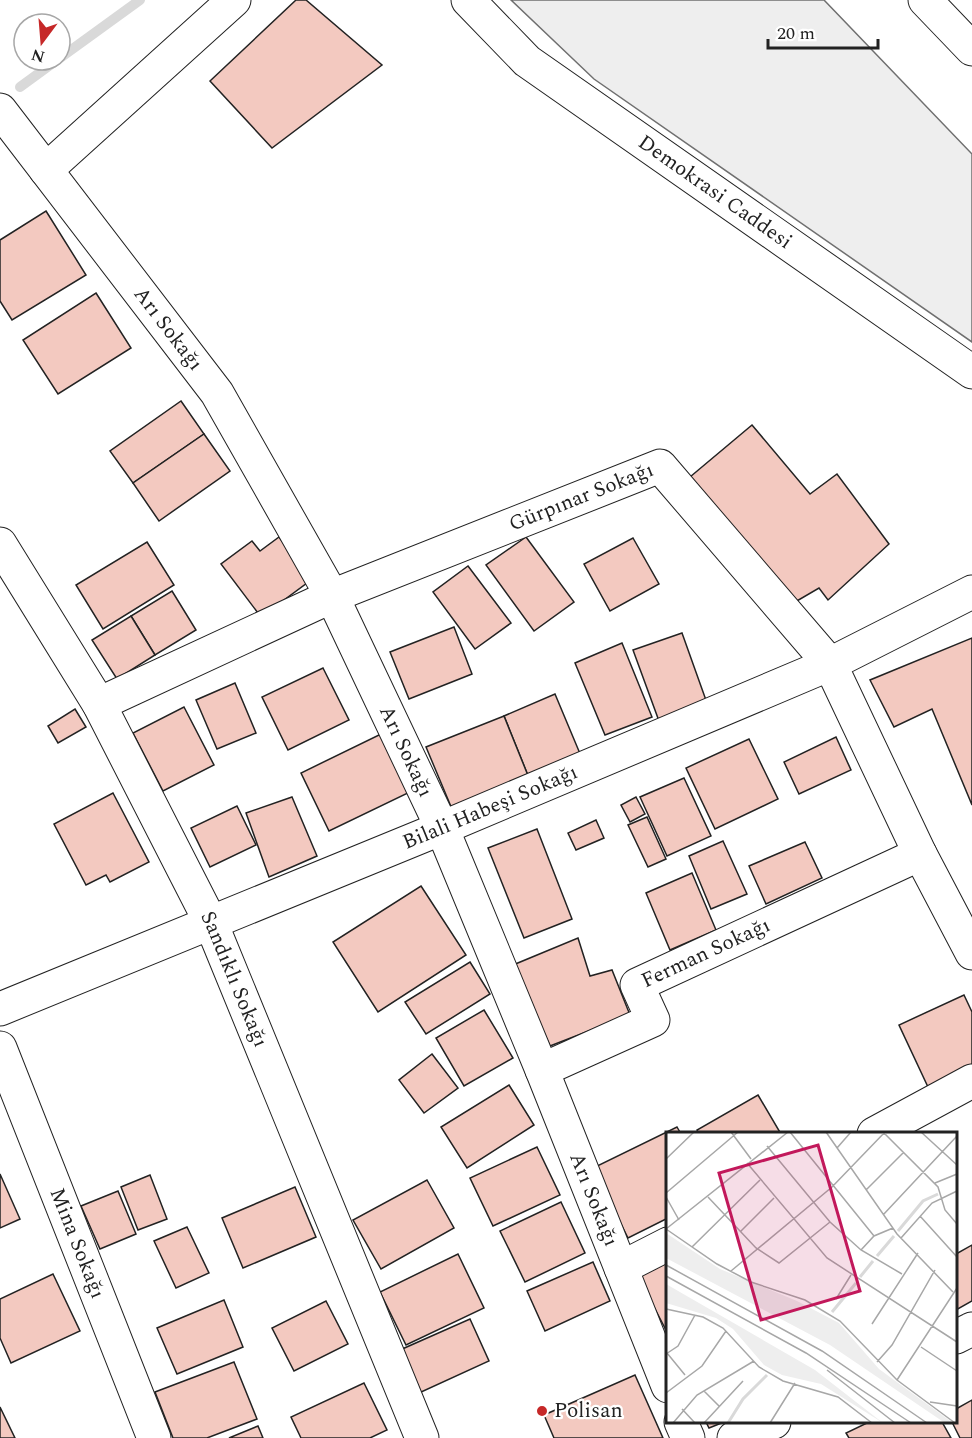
<svg xmlns="http://www.w3.org/2000/svg" width="972" height="1438" font-family="Spectral,serif">
	<style>
		.green { fill: #eee; stroke: #6f6f6f; stroke-width: 1.5 }
		.lines { fill: none; stroke-linecap: round; stroke-linejoin: round }
		.stream { stroke: #d9d9d9; stroke-width: 10 }
		.building { fill: #f3c9c0; stroke: #222; stroke-width: 1.5 }
		.minor-casing { stroke: #222; stroke-width: 35 }
		.tertiary-casing { stroke: #222; stroke-width: 35 }
		.motorway-casing { stroke: #222; stroke-width: 35 }
		.minor { stroke: #fff; stroke-width: 33 }
		.tertiary { stroke: #fff; stroke-width: 33 }
		.motorway { stroke: #fff; stroke-width: 33 }
		.poi-dot { fill: #c62828; stroke: #fff; stroke-width: 2 }
		.labels { text-anchor: middle; dominant-baseline: central; stroke-width: 4.5; stroke-linejoin: round; paint-order: stroke }
		.street-label { font-size: 21px; fill: #222; stroke: #fff }
		.poi-label { font-size: 21px; fill: #222; stroke: #fff; text-anchor: start }
		.inset-river { fill: none; stroke: #d9d9d9; stroke-width: 3 }
		.inset-road { fill: none; stroke: #a7a7a7; stroke-width: 1.5 }
		.view { fill: #c2185b; fill-opacity: 0.15; stroke: #c2185b; stroke-width: 3 }
		.inset-edge { fill: none; stroke: #222; stroke-width: 3 }
	</style>
	<rect width="100%" height="100%" fill="#fff"/>
	<path class="green" d="M511,0H824L972,154V342L594,79Z"/>
	<g class="lines">
		<g class="stream">
			<path d="M60,58L140,0"/>
			<path d="M20,87L57,60"/>
		</g>
	</g>
	<g class="building">
		<path d="M296,0H306L382,65L272,148L210,81Z"/>
		<path d="M46,211L86,275L12,320L0,301V240Z"/>
		<path d="M96,293L131,348L58,394L23,340Z"/>
		<path d="M181,401L204,434L133,483L110,451Z"/>
		<path d="M752,425L810,494L837,474L889,544L828,600L819,588L790,605L684,482Z"/>
		<path d="M204,434L230,471L159,521L133,483Z"/>
		<path d="M279,537L311,580L261,617L221,564L252,541L260,551Z"/>
		<path d="M526,537L574,602L534,631L486,565Z"/>
		<path d="M633,538L659,584L610,611L584,564Z"/>
		<path d="M147,542L174,585L103,629L76,585Z"/>
		<path d="M468,566L511,623L475,649L433,592Z"/>
		<path d="M172,591L196,630L155,655L131,616Z"/>
		<path d="M131,616L155,655L117,679L92,640Z"/>
		<path d="M454,627L472,674L409,699L390,652Z"/>
		<path d="M682,633L707,703L659,721L633,650Z"/>
		<path d="M972,638V805L932,709L894,727L870,680Z"/>
		<path d="M622,643L652,717L605,735L575,663Z"/>
		<path d="M323,668L349,720L288,750L262,697Z"/>
		<path d="M235,683L256,733L217,749L196,700Z"/>
		<path d="M555,694L581,756L529,778L504,716Z"/>
		<path d="M184,707L214,765L163,791L133,733Z"/>
		<path d="M75,709L86,727L58,743L48,726Z"/>
		<path d="M504,716L529,778L452,809L426,747Z"/>
		<path d="M381,734L410,792L329,831L301,773Z"/>
		<path d="M836,737L851,770L799,794L784,762Z"/>
		<path d="M749,739L778,799L715,829L686,768Z"/>
		<path d="M684,778L711,836L667,856L640,797Z"/>
		<path d="M113,793L149,862L110,882L106,875L86,885L54,824Z"/>
		<path d="M292,797L317,856L269,877L246,813Z"/>
		<path d="M636,797L645,814L630,822L621,805Z"/>
		<path d="M237,806L256,845L210,867L191,828Z"/>
		<path d="M647,817L666,859L648,867L628,825Z"/>
		<path d="M596,820L604,838L576,850L568,833Z"/>
		<path d="M537,829L572,919L524,938L488,848Z"/>
		<path d="M723,841L747,894L711,909L689,856Z"/>
		<path d="M805,842L822,878L766,904L749,866Z"/>
		<path d="M692,873L716,930L670,950L646,893Z"/>
		<path d="M421,886L466,955L378,1012L333,942Z"/>
		<path d="M578,938L590,976L612,970L630,1015L550,1046L513,965Z"/>
		<path d="M470,962L490,994L426,1034L405,1002Z"/>
		<path d="M964,995L972,1012V1066L928,1087L899,1025Z"/>
		<path d="M484,1010L513,1058L464,1086L436,1038Z"/>
		<path d="M432,1054L458,1088L424,1113L399,1080Z"/>
		<path d="M509,1085L534,1125L467,1168L441,1127Z"/>
		<path d="M758,1095L781,1134H699L697,1130Z"/>
		<path d="M677,1127L681,1134H668V1218L628,1238L593,1168Z"/>
		<path d="M537,1147L560,1195L493,1226L470,1178Z"/>
		<path d="M0,1174L20,1219L0,1228Z"/>
		<path d="M150,1175L167,1219L138,1230L121,1187Z"/>
		<path d="M427,1180L454,1228L381,1269L353,1220Z"/>
		<path d="M295,1187L316,1237L243,1268L222,1218Z"/>
		<path d="M118,1191L136,1234L100,1249L81,1206Z"/>
		<path d="M561,1202L585,1253L525,1282L500,1231Z"/>
		<path d="M187,1227L209,1273L176,1288L154,1241Z"/>
		<path d="M972,1245V1301L956,1310V1254Z"/>
		<path d="M458,1254L484,1308L406,1345L380,1292Z"/>
		<path d="M668,1261V1334L638,1276Z"/>
		<path d="M593,1262L610,1301L545,1331L527,1291Z"/>
		<path d="M53,1274L80,1331L11,1363L0,1338V1299Z"/>
		<path d="M224,1300L243,1347L177,1374L157,1328Z"/>
		<path d="M326,1301L348,1344L294,1371L272,1328Z"/>
		<path d="M470,1319L489,1361L419,1393L400,1350Z"/>
		<path d="M234,1362L257,1419L207,1438H173L155,1392Z"/>
		<path d="M635,1375L663,1438H554L544,1415Z"/>
		<path d="M364,1383L387,1430L370,1438H301L291,1417Z"/>
		<path d="M972,1400V1438H960L952,1422H956V1409Z"/>
		<path d="M0,1407L15,1438H0Z"/>
		<path d="M706,1422H724L709,1428Z"/>
		<path d="M869,1422H942L951,1438H849L846,1433Z"/>
		<path d="M258,1426L263,1438H229Z"/>
	</g>
	<g class="lines">
		<defs>
			<g id="minor">
				<path id="s1" d="M0,110L217,393L332,596L442,828L542,1070L668,1386"/>
				<path d="M46,170L234,0"/>
				<path id="s2" d="M0,544L99,704L211,923L422,1438"/>
				<path id="s3" d="M99,704L332,596L660,466L830,664L920,854L972,953"/>
				<path id="s4" d="M0,1009L442,828L830,664L972,592"/>
				<path id="s5" d="M0,1048L154,1438"/>
				<path id="s6" d="M542,1070L653,1020L637,985L920,854"/>
				<path d="M874,1134L972,1081"/>
				<path d="M621,1268L668,1244"/>
				<path d="M681,1422L688,1438"/>
			</g>
			<g id="tertiary">
				<path id="s7" d="M468,0L527,61L972,372"/>
				<path d="M956,1337L972,1329"/>
				<path d="M734,1438L774,1422"/>
			</g>
			<path id="motorway" d="M925,0L972,49"/>
		</defs>
		<use href="#minor" class="minor-casing"/>
		<use href="#tertiary" class="tertiary-casing"/>
		<use href="#motorway" class="motorway-casing"/>
		<use href="#minor" class="minor"/>
		<use href="#tertiary" class="tertiary"/>
		<use href="#motorway" class="motorway"/>
	</g>
	<circle class="poi-dot" cx="542" cy="1411" r="6"/>
	<g class="labels">
		<g class="street-label">
			<text stroke="none"><textPath href="#s7" startOffset="314">Demokrasi Caddesi</textPath></text>
			<text stroke="none"><textPath href="#s1" startOffset="276">Arı Sokağı</textPath></text>
			<text stroke="none"><textPath href="#s3" startOffset="525">Gürpınar Sokağı</textPath></text>
			<text stroke="none"><textPath href="#s1" startOffset="762">Arı Sokağı</textPath></text>
			<text stroke="none"><textPath href="#s4" startOffset="530">Bilali Habeşi Sokağı</textPath></text>
			<text stroke="none"><textPath href="#s6" startOffset="236">Ferman Sokağı</textPath></text>
			<text stroke="none"><textPath href="#s2" startOffset="495">Sandıklı Sokağı</textPath></text>
			<text stroke="none"><textPath href="#s1" startOffset="1248">Arı Sokağı</textPath></text>
			<text stroke="none"><textPath href="#s5" startOffset="210">Mina Sokağı</textPath></text>
		</g>
		<g class="poi-label">
			<text x="554" y="1411">Polisan</text>
		</g>
	</g>
	<g transform="translate(666 1132)">
		<rect width="291" height="291" fill="#fff"/>
		<path d="M0,101L54,137L131,169L173,191L213,237L287,291H279L164,213L0,126ZM0,152L149,238L217,291L155,252L116,243L98,233L67,197L50,186L0,171Z" fill="#eee"/>
		<path class="inset-river" d="M232,99L257,69L272,62M211,124L228,104M194,145L207,129M166,180L190,151M62,291L77,267L101,243"/>
		<path class="inset-road" d="M65,0L85,27M124,0L208,104M160,0L231,102L287,160M217,0L272,55L279,78L291,92M255,0L291,33M101,14L164,90L195,118L236,142M171,16L185,0M0,27L28,0M81,31L161,126L291,210M269,51L291,42M200,58L238,20M0,61L72,0M0,65L13,88M42,65L90,116L113,131L164,90M217,83L291,4M254,84L291,125M0,97L51,132L85,150L139,168L174,189L231,248L289,291M0,97L122,0M75,99L108,66M235,106L266,71L291,59M26,115L94,48M195,118L208,104L227,96M0,133L156,219L261,291M65,139L166,55L219,0M0,144L140,221L245,291M170,167L185,143M0,177L37,185L57,196L93,235L117,249L172,265L206,291M206,192L252,121M255,215L291,239M1,221L19,243M0,222L12,214L29,183M211,230L226,213L269,138M161,238L229,291M231,248L291,156M38,259L53,274M0,261L36,234L60,199M264,270L291,274M16,277L29,291M7,291L31,263L88,229M38,291L77,249M104,291L129,251"/>
		<path class="view" d="M152,13L194,159L95,188L53,41Z"/>
		<rect width="291" height="291" class="inset-edge"/>
	</g>
	<g transform="translate(42 42) rotate(196)"><circle r="28" fill="#ffffff" stroke="#a7a7a7" stroke-width="1.5"/>
	<path d="M0-4.5L10 22L0 15L-10 22Z" fill="#c62828"/>
	<text y="-9" font-size="16" font-weight="bold" text-anchor="middle" fill="#222222">N</text>
	</g>
	<path d="M768 39v9h110v-9" fill="none" stroke="#222222" stroke-width="3"/>
	<text x="777" y="39" font-size="18" fill="#222222" stroke="#ffffff" stroke-width="4.5" paint-order="stroke">20 m</text>
</svg>
